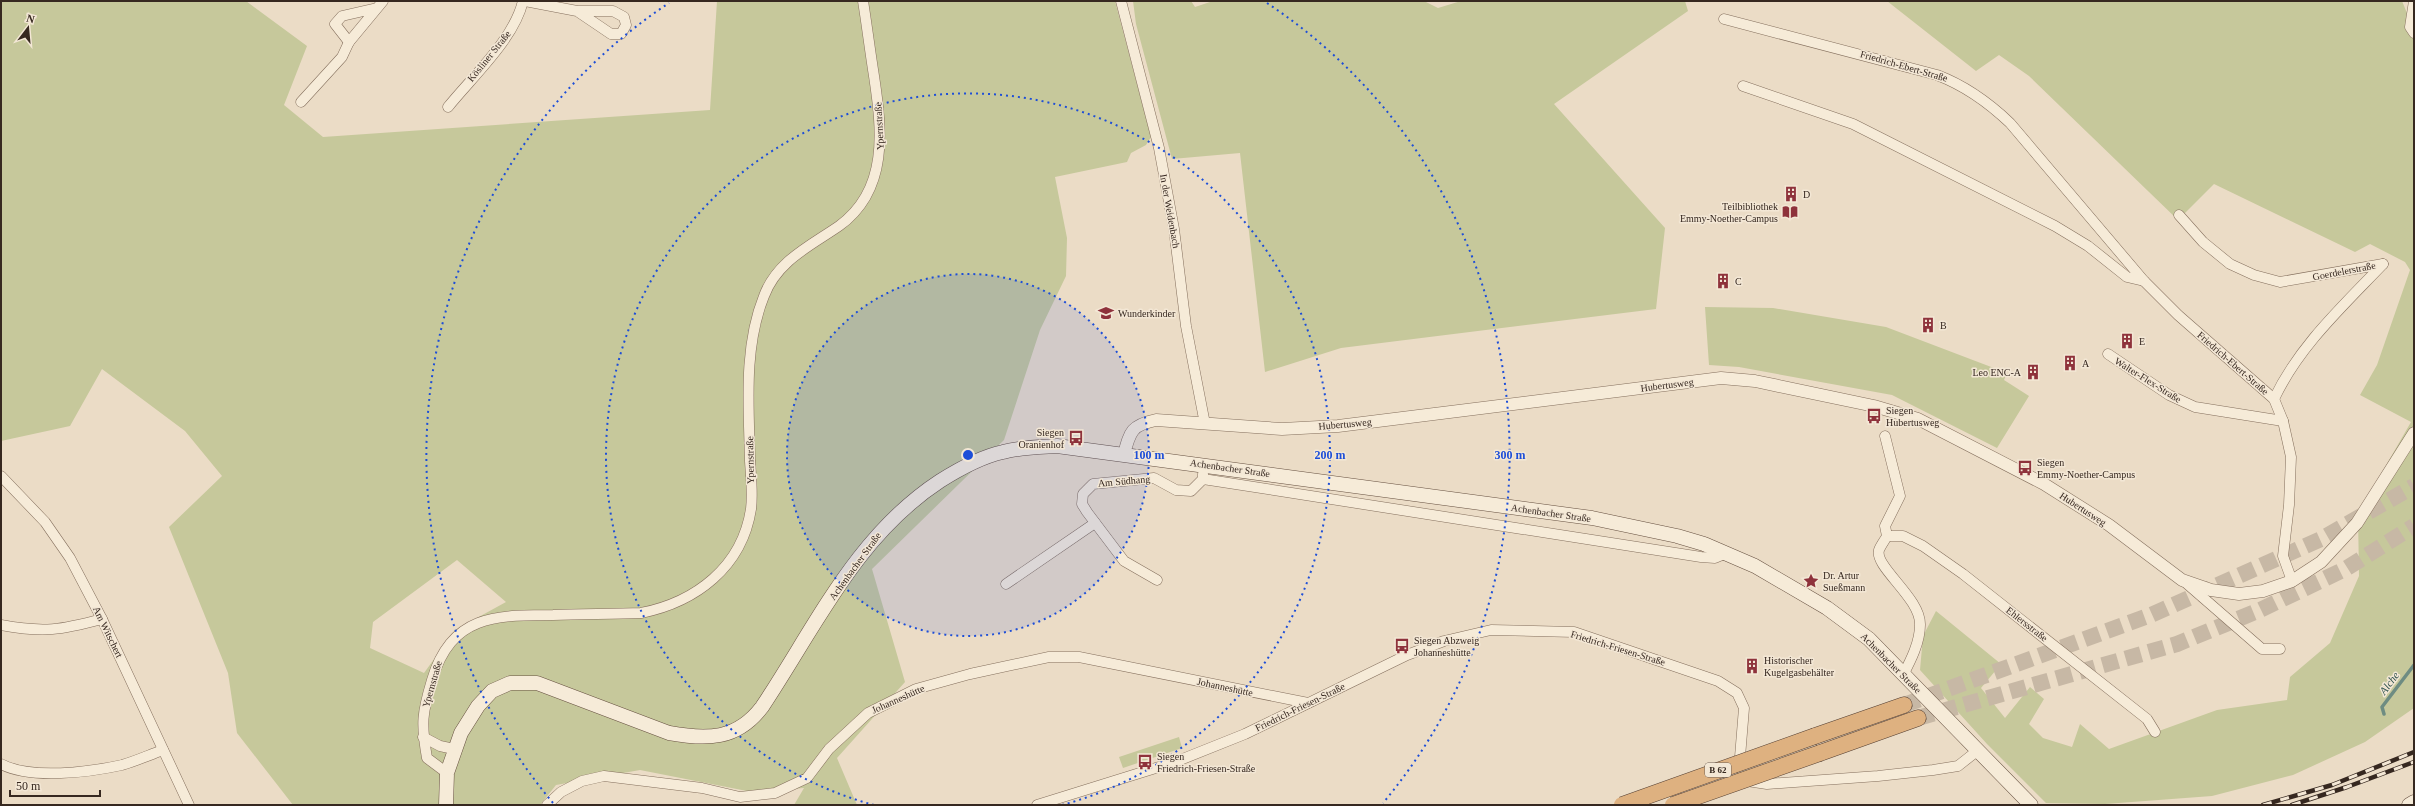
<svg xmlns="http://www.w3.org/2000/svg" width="2415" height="806" font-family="Georgia,serif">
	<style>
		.green { fill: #c6c89b; fill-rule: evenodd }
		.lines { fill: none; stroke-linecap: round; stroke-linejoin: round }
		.stream { stroke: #6e8c82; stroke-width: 3.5 }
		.trunk-tunnel { stroke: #c7b8a5; stroke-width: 16; stroke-dasharray: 16 8; stroke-linecap: butt }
		.minor-casing { stroke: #846f5d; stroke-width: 11 }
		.tertiary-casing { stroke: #846f5d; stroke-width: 13 }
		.secondary-casing { stroke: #665040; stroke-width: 15 }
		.trunk-casing { stroke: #533e31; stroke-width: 17 }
		.minor { stroke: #f6ebd8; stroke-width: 10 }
		.tertiary { stroke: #f6ebd8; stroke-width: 12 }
		.secondary { stroke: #f6ebd8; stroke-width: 14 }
		.trunk { stroke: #deb180; stroke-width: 16 }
		.rail-casing { stroke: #362820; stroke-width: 4.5 }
		.rail { stroke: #f3e7d5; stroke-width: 3; stroke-dasharray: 9; stroke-linecap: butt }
		.trunk-bridge-casing { stroke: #533e31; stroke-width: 17; stroke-linecap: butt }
		.trunk-bridge { stroke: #deb180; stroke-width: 16 }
		.ring { fill: none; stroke: #1d4ed8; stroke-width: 2; stroke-dasharray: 2 4 }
		.labels { text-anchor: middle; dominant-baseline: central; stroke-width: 3; stroke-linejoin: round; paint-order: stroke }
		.shield { fill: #f3e7d5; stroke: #6f6156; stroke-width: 1 }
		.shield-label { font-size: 9px; font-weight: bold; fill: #362820 }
		.street-label { font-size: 10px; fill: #362820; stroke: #f3e7d5 }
		.poi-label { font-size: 10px; fill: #362820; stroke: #f3e7d5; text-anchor: start }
		.water-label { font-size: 11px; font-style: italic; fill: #30544f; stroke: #f3e7d5 }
		.centre { fill: #1d4ed8; stroke: #f3e7d5; stroke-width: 2 }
		.ring-label { font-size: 12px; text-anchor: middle; font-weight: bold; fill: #1d4ed8; stroke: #f3e7d5; stroke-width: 3; stroke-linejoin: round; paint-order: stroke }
	</style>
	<rect width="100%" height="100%" fill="#ebdcc6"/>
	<g class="green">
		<path d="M1,1H246L307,46L284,105L323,137L710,110L717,1H1115L1151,137L1146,145L1131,153L1127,162L1055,177L1067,238L1066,276L1040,330L1004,440L872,569L905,682L837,758L857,805H794L804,788L752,792L640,770L556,785L540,805H293L237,733L228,673L169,527L222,476L185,431L102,369L70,426L1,441ZM457,560L506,602L455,630L424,673L370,648L373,622Z"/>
		<path d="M1133,1H1191L1195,7L1213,1H1424L1438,8L1461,1H1685L1688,11L1554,104L1665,228L1656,309L1341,348L1265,372L1240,153L1172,159L1136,24Z"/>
		<path d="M1887,1H2402L2414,30V708L2365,742L2293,775L2212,796L2105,804L2046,803L1987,744L1920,670L1923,636L1936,611L2001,664L1981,688L2005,718L2030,687L2044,699L2029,724L2043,738L2072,747L2080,724L2109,749L2217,710L2287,700L2290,677L2330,643L2359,576L2358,514L2411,422L2360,395L2377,365L2410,270L2405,262L2370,244L2355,252L2214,184L2178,220L2029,76L1999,55L1976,71Z"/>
		<path d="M1705,307L1773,308L1886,327L2007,373L2004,380L2029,396L1997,448L1892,395L1739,367L1709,365Z"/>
		<path d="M1179,737L1182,748L1123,768L1119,757Z"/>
	</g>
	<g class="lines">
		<path class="stream" d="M2384,714L2382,707L2414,665"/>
		<g class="trunk-tunnel">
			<path d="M1904,705L2151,615L2321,539L2414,486"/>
			<path d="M1918,718L2177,644L2260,610L2347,568L2414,526"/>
		</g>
		<defs>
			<g id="minor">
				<path d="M525,1L577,11H613L624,17L626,25L621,34H611L577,11"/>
				<path d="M1121,1L1159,148L1174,229L1186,326L1205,424"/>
				<path d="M2414,1L2410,27L2414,33"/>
				<path d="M377,8L342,16L335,24L349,42L383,1"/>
				<path d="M1724,19L1937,75C1966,86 1988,102 2010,123L2144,281L2178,315L2274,399L2283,421L2291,457L2289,505L2283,556L2292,581"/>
				<path d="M1743,86L1853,124L2055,226L2088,246L2127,277L2144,281"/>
				<path d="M301,102L342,57L349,42"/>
				<path d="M448,107C473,76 514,39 523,1"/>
				<path d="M2179,215L2203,242L2230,264L2254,275L2280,282L2383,264"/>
				<path d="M2108,354L2169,395L2195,407L2283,421"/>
				<path d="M2274,399C2299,346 2343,306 2383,264"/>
				<path d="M1885,436L1900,496L1885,526L1887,536C1885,540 1881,545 1879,550C1874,567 1921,598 1920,625C1920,642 1911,660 1903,675"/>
				<path d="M1,476L45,522L70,558L102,619L189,805"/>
				<path d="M1203,479L1701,557L1715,558L1727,553"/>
				<path d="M1887,536H1903L1923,546L1963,574L2147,719L2155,732"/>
				<path d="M1157,580L1124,561L1087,512L1082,504L1083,494L1093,484L1154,478L1176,490L1191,491L1203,479V474"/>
				<path d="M2185,582L2262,649H2280"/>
				<path d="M1006,584L1095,523"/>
				<path d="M1,625C44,633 61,630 102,619"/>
				<path d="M423,737L440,746L454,749"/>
				<path d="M1,764C31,780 90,772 122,765C136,761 149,755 163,750"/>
				<path d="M447,773L427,758C421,724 422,713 432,680C451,615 495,615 553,615C582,614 612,614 641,613C696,602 742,567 751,509C753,494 751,477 750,461C749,408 743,348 764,296C777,261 810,246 839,226C889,190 882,130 874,76C870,51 867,26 863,1"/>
				<path d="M1747,781L1767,784L1878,776L1933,770L1958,766L1977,751"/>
				<path d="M1685,790L1723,780"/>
				<path d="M547,805L561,792L582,781L604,776L702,788L740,797L775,793L807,778L829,749L868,713L916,689L970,674L1049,657H1079L1308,703"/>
				<path d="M1037,805L1175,762L1245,734L1407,655L1444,641L1491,630L1574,632L1718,681L1737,693L1744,708L1740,757L1728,779"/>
			</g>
			<path id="tertiary" d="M1124,454C1130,431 1132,425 1156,420L1282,429L1338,426L1721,378L1755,381L1874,406L1918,419L2044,484L2109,525L2182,580L2211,590L2239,594L2263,591L2292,581L2321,562L2357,523L2414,433"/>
			<g id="secondary">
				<path d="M446,805L447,773L461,733L478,706L492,691L510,683H537L669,733C707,740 737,740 762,707C816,626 856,536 940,481C959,469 980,457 1003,452C1021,447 1038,447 1057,446L1592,518L1677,536L1704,544L1755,566L1827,608L1869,639L2031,805"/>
				<path d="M2409,805L2414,802"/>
			</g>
			<g id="trunk">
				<path d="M1815,736L1904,705"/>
				<path d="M1820,753L1918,718"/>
			</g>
		</defs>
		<use href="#minor" class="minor-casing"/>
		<use href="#tertiary" class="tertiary-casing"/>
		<use href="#secondary" class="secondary-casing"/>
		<use href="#trunk" class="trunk-casing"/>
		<use href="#minor" class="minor"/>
		<use href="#tertiary" class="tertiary"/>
		<use href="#secondary" class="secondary"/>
		<use href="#trunk" class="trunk"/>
		<defs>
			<g id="rail">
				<path d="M2263,805L2332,785L2414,752"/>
				<path d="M2292,805L2347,787L2414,762"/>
			</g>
		</defs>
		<use href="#rail" class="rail-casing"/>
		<use href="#rail" class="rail"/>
		<defs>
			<g id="trunk-bridge">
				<path d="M1622,805L1815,736"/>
				<path d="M1673,805L1820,753"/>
			</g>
		</defs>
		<use href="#trunk-bridge" class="trunk-bridge-casing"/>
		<use href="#trunk-bridge" class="trunk-bridge"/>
	</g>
	<circle cx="968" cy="455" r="181" fill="#1d4ed8" fill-opacity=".12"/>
	<g class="ring">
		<circle cx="968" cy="455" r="181"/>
		<path d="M874 805A362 362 0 1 1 1062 805"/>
		<path d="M553 803A542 542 0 0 1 669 3M1267 3A542 542 0 0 1 1383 803"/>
	</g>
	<defs>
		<symbol id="building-bare" viewBox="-9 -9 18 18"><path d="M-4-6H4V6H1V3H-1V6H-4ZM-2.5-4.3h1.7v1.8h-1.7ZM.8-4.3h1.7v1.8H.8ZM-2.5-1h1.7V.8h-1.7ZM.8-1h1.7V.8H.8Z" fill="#8e323b" stroke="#f3e7d5" stroke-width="2.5" paint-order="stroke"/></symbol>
		<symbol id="library-bare" viewBox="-9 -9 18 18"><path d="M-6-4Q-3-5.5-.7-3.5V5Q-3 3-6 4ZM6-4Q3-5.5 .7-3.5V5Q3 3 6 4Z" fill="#8e323b" stroke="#f3e7d5" stroke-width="2.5" paint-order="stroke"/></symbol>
		<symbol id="school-bare" viewBox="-9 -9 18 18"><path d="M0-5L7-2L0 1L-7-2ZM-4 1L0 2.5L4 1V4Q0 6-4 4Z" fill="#8e323b" stroke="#f3e7d5" stroke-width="2.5" paint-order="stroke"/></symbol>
		<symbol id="bus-bare" viewBox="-9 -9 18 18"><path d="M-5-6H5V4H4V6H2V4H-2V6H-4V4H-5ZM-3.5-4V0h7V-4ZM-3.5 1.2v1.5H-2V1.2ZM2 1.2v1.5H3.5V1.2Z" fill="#8e323b" stroke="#f3e7d5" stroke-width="2.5" paint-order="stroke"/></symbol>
		<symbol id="sight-bare" viewBox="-9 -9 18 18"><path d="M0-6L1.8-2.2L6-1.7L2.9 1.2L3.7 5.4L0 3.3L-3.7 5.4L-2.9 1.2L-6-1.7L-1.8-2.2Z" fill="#8e323b" stroke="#f3e7d5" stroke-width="2.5" paint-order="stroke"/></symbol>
	</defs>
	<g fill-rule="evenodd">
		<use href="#building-bare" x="1780" y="183" width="22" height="22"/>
		<use href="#library-bare" x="1779" y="201" width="22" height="22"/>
		<use href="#building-bare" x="1712" y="270" width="22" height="22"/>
		<use href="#school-bare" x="1095" y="302" width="22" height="22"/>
		<use href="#building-bare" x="1917" y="314" width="22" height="22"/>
		<use href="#building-bare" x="2116" y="330" width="22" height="22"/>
		<use href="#building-bare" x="2059" y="352" width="22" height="22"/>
		<use href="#building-bare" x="2022" y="361" width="22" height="22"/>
		<use href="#bus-bare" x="1863" y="405" width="22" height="22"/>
		<use href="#bus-bare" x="1065" y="427" width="22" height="22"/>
		<use href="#bus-bare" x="2014" y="457" width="22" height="22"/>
		<use href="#sight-bare" x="1800" y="570" width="22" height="22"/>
		<use href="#bus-bare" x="1391" y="635" width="22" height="22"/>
		<use href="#building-bare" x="1741" y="655" width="22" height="22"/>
		<use href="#bus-bare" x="1134" y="751" width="22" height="22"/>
	</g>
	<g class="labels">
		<rect class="shield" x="1705" y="763" width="26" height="14" rx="3"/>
		<g class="shield-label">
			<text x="1718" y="770">B 62</text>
		</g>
		<g class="street-label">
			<text transform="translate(489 56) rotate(-51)">Kösliner Straße</text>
			<text transform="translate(1904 66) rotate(16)">Friedrich-Ebert-Straße</text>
			<text transform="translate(879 126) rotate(-93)">Ypernstraße</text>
			<text transform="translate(1170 211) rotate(80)">In der Weidenbach</text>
			<text transform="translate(2344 271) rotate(-11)">Goerdelerstraße</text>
			<text transform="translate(2233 363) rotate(41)">Friedrich-Ebert-Straße</text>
			<text transform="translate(2148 380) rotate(32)">Walter-Flex-Straße</text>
			<text transform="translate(1667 385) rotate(-7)">Hubertusweg</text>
			<text transform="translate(1345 424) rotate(-5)">Hubertusweg</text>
			<text transform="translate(750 460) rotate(-91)">Ypernstraße</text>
			<text transform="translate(1230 468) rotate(8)">Achenbacher Straße</text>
			<text transform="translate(1124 481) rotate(-5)">Am Südhang</text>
			<text transform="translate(2083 509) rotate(33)">Hubertusweg</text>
			<text transform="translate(1551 513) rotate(8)">Achenbacher Straße</text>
			<text transform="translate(855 566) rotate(-54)">Achenbacher Straße</text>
			<text transform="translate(2027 624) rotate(38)">Ehlersstraße</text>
			<text transform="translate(108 632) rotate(64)">Am Witschert</text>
			<text transform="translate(1618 648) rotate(17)">Friedrich-Friesen-Straße</text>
			<text transform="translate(1891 663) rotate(45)">Achenbacher Straße</text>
			<text transform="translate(432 684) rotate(-74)">Ypernstraße</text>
			<text transform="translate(1225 687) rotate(12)">Johanneshütte</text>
			<text transform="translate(898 699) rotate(-24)">Johanneshütte</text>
			<text transform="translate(1300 707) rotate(-26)">Friedrich-Friesen-Straße</text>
		</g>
		<g class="poi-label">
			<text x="1803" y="194">D</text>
			<text x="1778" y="206" text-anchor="end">Teilbibliothek<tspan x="1778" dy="12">Emmy-Noether-Campus</tspan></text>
			<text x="1735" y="281">C</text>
			<text x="1118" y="313">Wunderkinder</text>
			<text x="1940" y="325">B</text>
			<text x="2139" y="341">E</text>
			<text x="2082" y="363">A</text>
			<text x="2021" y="372" text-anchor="end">Leo ENC-A</text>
			<text x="1886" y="410">Siegen<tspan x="1886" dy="12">Hubertusweg</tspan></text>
			<text x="1064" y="432" text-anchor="end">Siegen<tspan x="1064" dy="12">Oranienhof</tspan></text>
			<text x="2037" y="462">Siegen<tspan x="2037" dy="12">Emmy-Noether-Campus</tspan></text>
			<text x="1823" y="575">Dr. Artur<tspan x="1823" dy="12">Sueßmann</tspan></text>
			<text x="1414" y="640">Siegen Abzweig<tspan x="1414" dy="12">Johanneshütte</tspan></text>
			<text x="1764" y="660">Historischer<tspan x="1764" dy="12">Kugelgasbehälter</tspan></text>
			<text x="1157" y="756">Siegen<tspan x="1157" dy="12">Friedrich-Friesen-Straße</tspan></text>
		</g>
		<g class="water-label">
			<text transform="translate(2389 683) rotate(-53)">Alche</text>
		</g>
	</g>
	<circle cx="968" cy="455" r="6" class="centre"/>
	<g class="ring-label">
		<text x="1149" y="459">100 m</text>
		<text x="1330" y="459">200 m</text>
		<text x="1510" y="459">300 m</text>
	</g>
	<rect width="2415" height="806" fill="none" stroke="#362820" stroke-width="4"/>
	<g transform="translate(28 28) rotate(16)" stroke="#f3e7d5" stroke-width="3" paint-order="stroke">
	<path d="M0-3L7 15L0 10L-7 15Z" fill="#362820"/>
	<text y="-6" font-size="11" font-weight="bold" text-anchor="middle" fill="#362820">N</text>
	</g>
	<path d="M10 790v6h90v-6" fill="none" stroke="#362820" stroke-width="2"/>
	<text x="16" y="790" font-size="12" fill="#362820" stroke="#f3e7d5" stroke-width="3" paint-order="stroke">50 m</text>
</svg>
